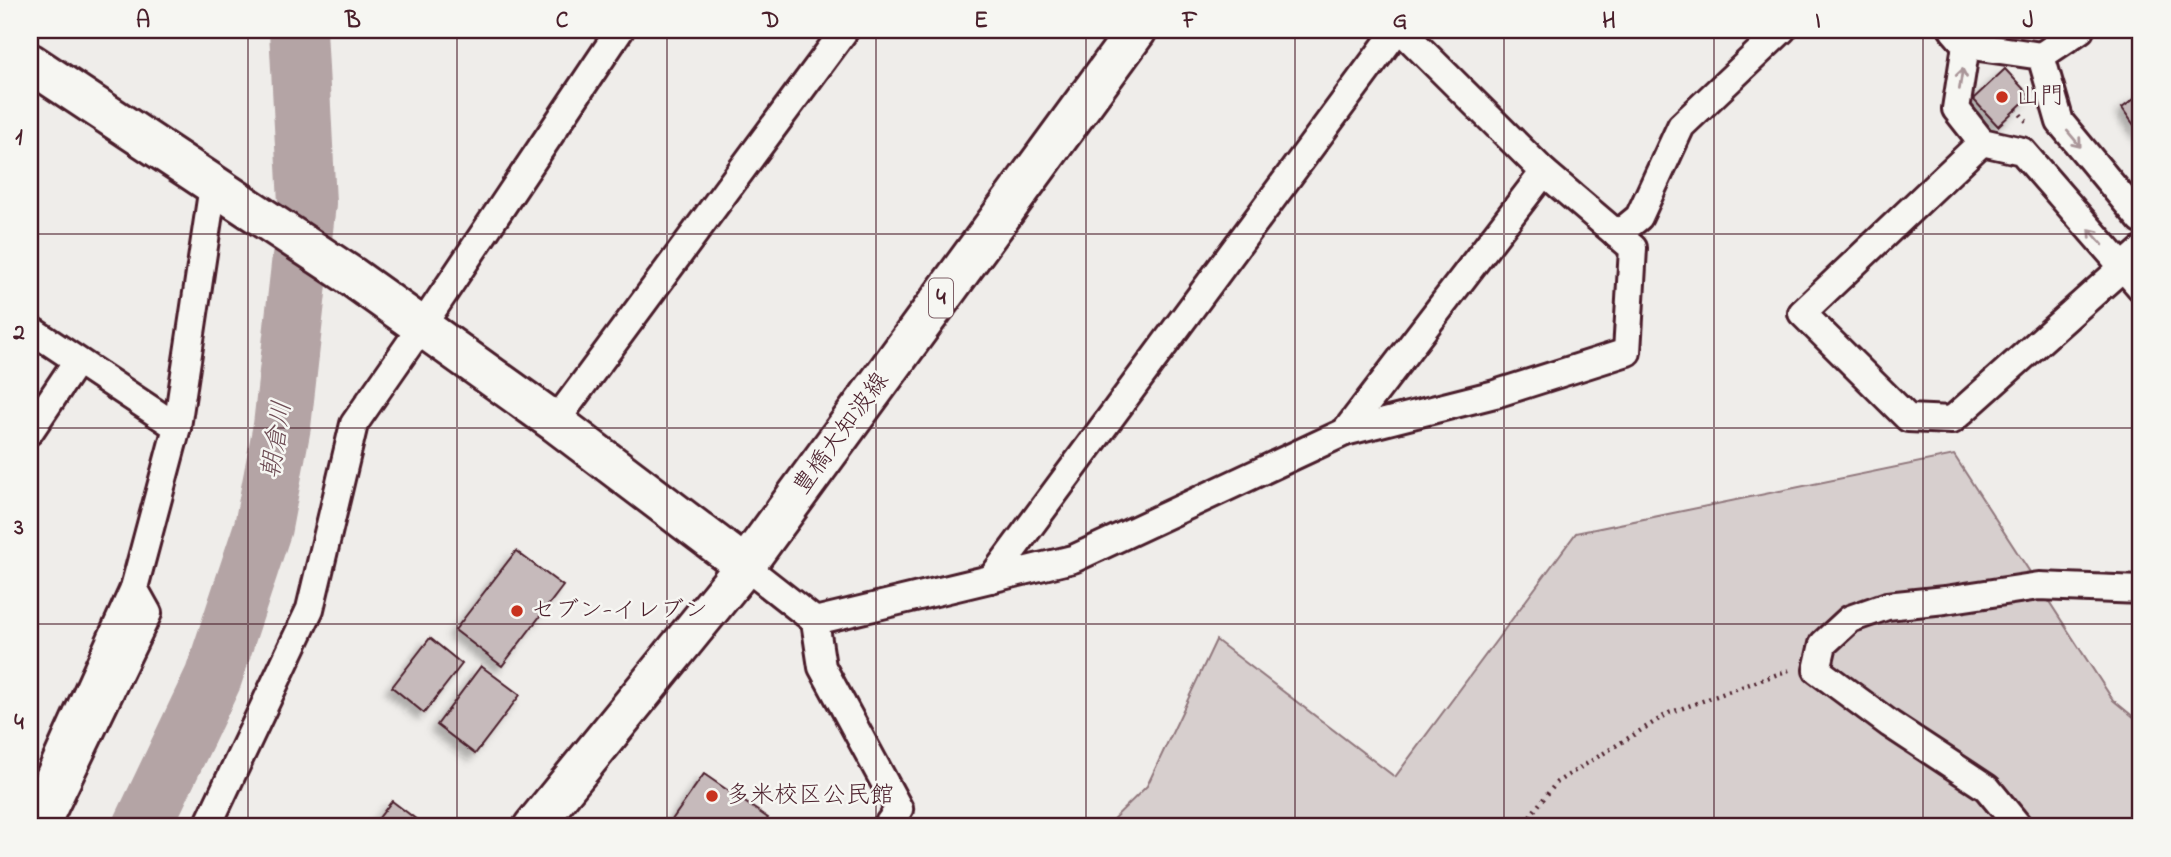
<svg xmlns="http://www.w3.org/2000/svg" width="2171" height="857" font-family="'Indie Flower','Klee One',sans-serif">
	<style>
		.green { fill: #d7cfce; stroke: #90777c; stroke-width: 2 }
		.lines { fill: none; stroke-linecap: round; stroke-linejoin: round }
		.river { stroke: #b4a4a5; stroke-width: 58 }
		.building { fill: #c6babb; stroke: #4a1f2b; stroke-width: 2; filter: url(#shadow) }
		.street-casing { stroke: #4a1f2b; stroke-width: 32 }
		.secondary-casing { stroke: #4a1f2b; stroke-width: 44 }
		.primary-casing { stroke: #4a1f2b; stroke-width: 44 }
		.path { stroke: #4a1f2b; stroke-width: 4.5; stroke-dasharray: 2 5; stroke-linecap: butt }
		.street { stroke: #f6f6f2; stroke-width: 26 }
		.secondary { stroke: #f6f6f2; stroke-width: 38 }
		.primary { stroke: #f6f6f2; stroke-width: 38 }
		.oneway { stroke: #a99598 }
		.grid { fill: none; stroke: #4a1f2b; stroke-width: 2; stroke-opacity: 0.55 }
		.poi-dot { fill: #c8321e; stroke: #f6f6f2; stroke-width: 2.5 }
		.labels { text-anchor: middle; dominant-baseline: central; stroke-width: 5; stroke-linejoin: round; paint-order: stroke }
		.shield { fill: #f6f6f2; stroke: #7e6067; stroke-width: 2 }
		.shield-label { font-size: 23px; font-weight: bold; fill: #4a1f2b }
		.poi-label { font-size: 24px; fill: #4a1f2b; stroke: #f6f6f2; text-anchor: start }
		.street-label { font-size: 24px; fill: #4a1f2b; stroke: #f6f6f2 }
		.water-label { font-size: 26px; font-style: italic; fill: #6f4e56; stroke: #f6f6f2 }
		.neatline { fill: none; stroke: #4a1f2b; stroke-width: 2.5 }
		.grid-label { font-size: 23px; text-anchor: middle; font-weight: bold; fill: #4a1f2b }
	</style>
	<defs>
		<filter id="shadow"><feDropShadow dx="-6" dy="6" stdDeviation="3.5" flood-color="#0004"/></filter>
	</defs>
	<rect width="100%" height="100%" fill="#efedea"/>
	<filter id="ink" filterUnits="userSpaceOnUse"><feTurbulence type="fractalNoise" baseFrequency=".0143" numOctaves="2"/><feDisplacementMap in="SourceGraphic" scale="14" xChannelSelector="R" yChannelSelector="G"/><feConvolveMatrix kernelMatrix="1 2 1 2 8 2 1 2 1" color-interpolation-filters="sRGB"/></filter>
	<g filter="url(#ink)">
		<path class="green" d="M1954,455L2113,700L2141,723V827H1105L1147,786L1216,640L1395,777L1576,533Z"/>
		<g class="lines">
			<path class="river" d="M142,827L213,678L263,527L282,426L307,203L298,30"/>
		</g>
		<g class="building">
			<path d="M2005,69L2030,96L1998,126L1973,99Z"/>
			<path d="M2141,94V135L2122,108Z"/>
			<path d="M516,551L563,586L502,666L455,630Z"/>
			<path d="M430,638L462,664L424,713L392,687Z"/>
			<path d="M481,666L520,695L475,754L437,725Z"/>
			<path d="M704,774L768,818L762,827H667Z"/>
			<path d="M392,801L421,823L418,827H372Z"/>
		</g>
		<g class="lines">
			<defs>
				<g id="street">
					<path d="M1953,30L1966,45L2041,56L2060,122L2141,220"/>
					<path d="M1966,45L1956,109L1982,142L2022,151L2141,288"/>
					<path d="M2041,56L2080,30"/>
					<path d="M1982,142L1802,313L1908,418L1952,420L2141,251"/>
					<path d="M1617,235L1639,217L1681,126L1782,30"/>
					<path d="M30,329L177,427"/>
					<path d="M555,422L845,30"/>
					<path d="M30,431L77,361"/>
					<path d="M1345,432L1544,172"/>
					<path d="M745,566L815,621L1073,559L1345,432L1495,394L1627,352L1633,248L1544,172L1401,30"/>
					<path d="M991,579L1397,30"/>
					<path d="M815,621L822,667L899,809L886,827"/>
					<path d="M30,810L33,812L134,588L177,427L213,186"/>
					<path d="M45,827L148,613L134,588"/>
					<path d="M207,827L310,609L354,424L422,326L620,30"/>
					<path d="M2019,827L1987,788L1890,724L1817,670L1823,644L1850,619L1887,606L1945,600L2039,586L2141,590"/>
				</g>
				<path id="secondary" d="M30,63L351,276L555,422L745,566"/>
				<path id="primary" d="M533,827L745,566L1137,30"/>
			</defs>
			<use href="#street" class="street-casing"/>
			<use href="#secondary" class="secondary-casing"/>
			<use href="#primary" class="primary-casing"/>
			<g class="path">
				<path d="M2016,109L2027,122"/>
				<path d="M1522,826L1537,827"/>
				<path d="M1521,827L1557,782L1669,713L1789,670"/>
			</g>
			<use href="#street" class="street"/>
			<use href="#secondary" class="secondary"/>
			<use href="#primary" class="primary"/>
		</g>
		<defs><path id="oneway-shaft" d="M-6 0H5M1.5-3L5.5 0L1.5 3" fill="none" stroke-width="1.6" stroke-linecap="round" stroke-linejoin="round" transform="scale(1.75)"/></defs>
		<g class="oneway">
			<use href="#oneway-shaft" transform="translate(1961 79) rotate(-81)"/>
			<use href="#oneway-shaft" transform="translate(2074 139) rotate(50)"/>
			<use href="#oneway-shaft" transform="translate(2096 237) rotate(-131)"/>
		</g>
	</g>
	<path class="grid" d="M248,30V827M457,30V827M667,30V827M876,30V827M1086,30V827M1295,30V827M1504,30V827M1714,30V827M1923,30V827M30,234H2141M30,428H2141M30,624H2141"/>
	<g class="poi-dot">
		<circle cx="2002" cy="97" r="7"/>
		<circle cx="517" cy="611" r="7"/>
		<circle cx="712" cy="796" r="7"/>
	</g>
	<g class="labels">
		<rect class="shield" x="929" y="278.5" width="24" height="39" rx="5"/>
		<g class="shield-label">
			<text x="941" y="298">4</text>
		</g>
		<g class="poi-label">
			<text x="2016" y="97">山門</text>
			<text x="531" y="611">セブン-イレブン</text>
			<text x="726" y="796">多米校区公民館</text>
		</g>
		<g class="street-label">
			<text transform="translate(842 434) rotate(-54)">豊橋大知波線</text>
		</g>
		<g class="water-label">
			<text transform="translate(278 440) rotate(-81)">朝倉川</text>
		</g>
	</g>
	<rect width="2171" height="857" fill="none" stroke="#f6f6f2" stroke-width="77"/>
	<rect x="38" y="38" width="2094" height="780" class="neatline"/>
	<g class="grid-label">
		<text x="143" y="27">A</text>
		<text x="353" y="27">B</text>
		<text x="562" y="27">C</text>
		<text x="771" y="27">D</text>
		<text x="981" y="27">E</text>
		<text x="1190" y="27">F</text>
		<text x="1400" y="27">G</text>
		<text x="1609" y="27">H</text>
		<text x="1818" y="27">I</text>
		<text x="2028" y="27">J</text>
		<text x="19" y="144">1</text>
		<text x="19" y="339">2</text>
		<text x="19" y="534">3</text>
		<text x="19" y="729">4</text>
	</g>
</svg>
